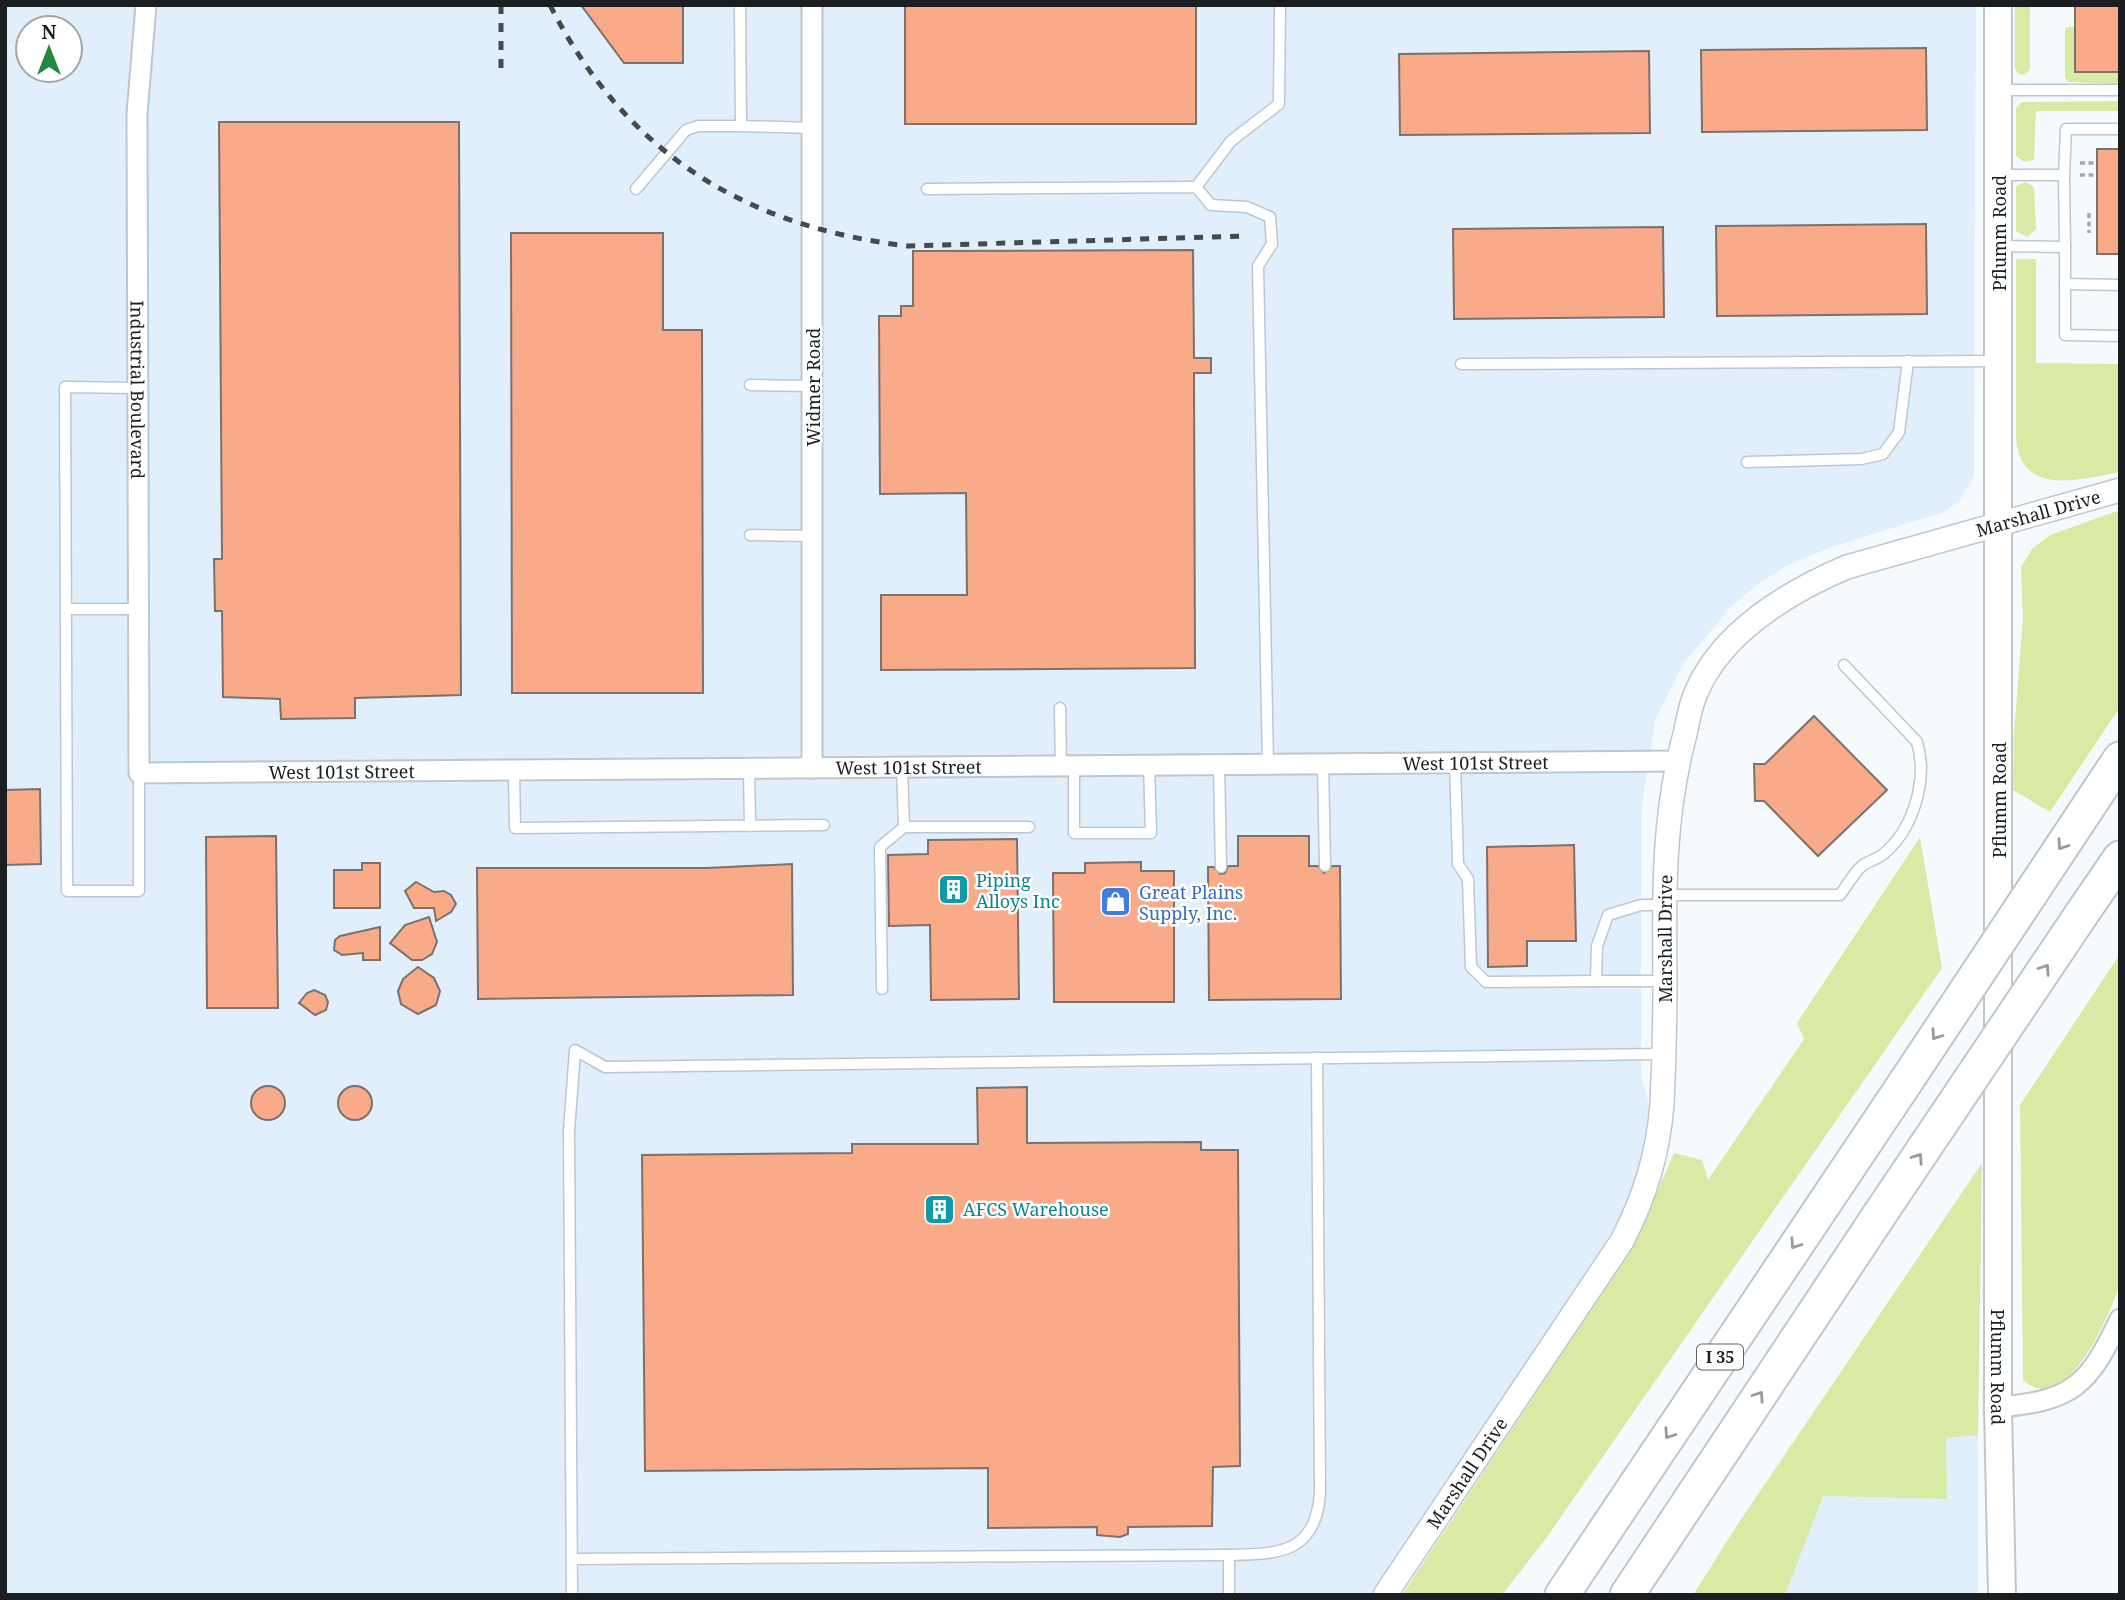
<svg xmlns="http://www.w3.org/2000/svg" width="2125" height="1600" font-family="'Noto Serif',serif">
	<style>
		.built { fill: #e1effd; fill-rule: evenodd }
		.green { fill: #d7eba5 }
		.building { fill: #f8aa89; stroke: #7b716d; stroke-width: 2 }
		.lines { fill: none; stroke-linecap: round; stroke-linejoin: round }
		.service-casing { stroke: #bec7ce; stroke-width: 13 }
		.minor-casing { stroke: #bec7ce; stroke-width: 23 }
		.tertiary-casing { stroke: #bec7ce; stroke-width: 26 }
		.secondary-casing { stroke: #bec7ce; stroke-width: 30 }
		.motorway-casing { stroke: #bec7ce; stroke-width: 37 }
		.path { stroke: #a4a8ac; stroke-width: 3.5; stroke-dasharray: 5 3.5; stroke-linecap: butt }
		.service { stroke: #fff; stroke-width: 10 }
		.minor { stroke: #fff; stroke-width: 19 }
		.tertiary { stroke: #fff; stroke-width: 23 }
		.secondary { stroke: #fff; stroke-width: 26 }
		.motorway { stroke: #fff; stroke-width: 33 }
		.rail { stroke: #464a4c; stroke-width: 5; stroke-dasharray: 9 9; stroke-linecap: butt }
		.motorway-bridge-casing { stroke: #bec7ce; stroke-width: 37; stroke-linecap: butt }
		.motorway-bridge { stroke: #fff; stroke-width: 33 }
		.oneway { stroke: #989a9b }
		.labels { text-anchor: middle; dominant-baseline: central; stroke-width: 5; stroke-linejoin: round; paint-order: stroke }
		.shield { fill: #fff; stroke: #5f6263; stroke-width: 2 }
		.shield-label { font-size: 16px; font-weight: bold; fill: #1b1e20 }
		.street-label { font-size: 18px; fill: #1b1e20; stroke: #fff }
		.culture-label { font-size: 18px; fill: #0d838f; stroke: #fff; text-anchor: start }
		.shop-label { font-size: 18px; fill: #366cbe; stroke: #fff; text-anchor: start }
	</style>
	<rect width="100%" height="100%" fill="#f5faff"/>
	<g class="built">
		<path d="M5,5H1976L1974,476L1959,501L1944,512L1835,546L1790,564L1759,583L1731,607L1684,663L1655,720L1641,813V1076L1649,1104L1642,1155L1634,1191L1603,1247L1371,1595H5ZM28,28H70V70H28Z"/>
		<path d="M1978,1435V1595H1785L1822,1496L1947,1499L1946,1437Z"/>
	</g>
	<g class="green">
		<path d="M2015,5H2030V70L2024,75L2019,74L2015,69Z"/>
		<path d="M2075,26V72H2120V84L2068,82L2065,77V28Z"/>
		<path d="M2120,101V111H2036L2034,160L2024,162L2016,156V108L2022,102Z"/>
		<path d="M2025,182L2034,187L2036,229L2028,237L2016,231V186Z"/>
		<path d="M2016,259H2036V363L2120,364V472C2082,479 2020,498 2016,438Z"/>
		<path d="M2120,510V707L2050,812L2013,790L2014,732L2023,619L2021,567L2032,549L2050,535Z"/>
		<path d="M1920,837L1942,968L1547,1537L1502,1595H1402L1633,1247L1674,1153L1702,1160L1708,1180L1804,1039L1797,1023Z"/>
		<path d="M2120,954V1285C2109,1314 2067,1420 2023,1380L2020,1105Z"/>
		<path d="M1982,1163L1978,1435L1946,1438L1947,1499L1823,1496L1785,1595H1693L1738,1524Z"/>
	</g>
	<g class="building">
		<path d="M581,5H683V63H624Z"/>
		<rect x="905" y="5" width="291" height="119"/>
		<rect x="2075" y="5" width="45" height="67"/>
		<path d="M1926,48L1927,130L1702,132L1701,50Z"/>
		<path d="M1649,51L1650,133L1400,135L1399,54Z"/>
		<path d="M219,122H459L461,695L355,698V718L281,719L280,699L223,697L222,611H215L214,559H222Z"/>
		<rect x="2097" y="149" width="23" height="105"/>
		<path d="M1926,224L1927,314L1717,316L1716,226Z"/>
		<path d="M1663,227L1664,317L1454,319L1453,229Z"/>
		<path d="M511,233H663V330H702L703,693H512Z"/>
		<path d="M1193,250L1194,358H1211V373H1194L1195,668L881,670V595H967L966,493L880,494L879,316H901V306H913V251Z"/>
		<path d="M1814,716L1887,790L1818,856L1764,801H1755L1754,764H1765Z"/>
		<path d="M40,789L41,864L5,865V790Z"/>
		<path d="M276,836L278,1008H207L206,837Z"/>
		<path d="M1238,836H1309V866H1318L1324,873L1332,866H1340L1341,999L1209,1000L1208,867H1214L1220,874L1225,873L1228,866H1238Z"/>
		<path d="M1017,839L1019,999L931,1000L930,925L889,926L888,855L928,854V840Z"/>
		<path d="M1574,845L1576,941H1527V966L1488,967L1487,847Z"/>
		<path d="M1141,862V871H1174V1002H1054L1053,873H1085V863Z"/>
		<path d="M362,863H380V908H334V870H362Z"/>
		<path d="M792,864L793,995L478,999L477,868H707Z"/>
		<path d="M416,882L434,892L444,891L451,895L456,904L451,912L436,921L434,908H414L405,891Z"/>
		<path d="M429,917L437,942L432,954L422,960H412L390,943L405,925Z"/>
		<path d="M380,927V960H363V953L342,955L334,950L335,940L340,936Z"/>
		<path d="M418,967L434,978L440,991L436,1005L418,1014L401,1004L398,991L403,979Z"/>
		<path d="M314,990L325,995L328,1002L326,1010L315,1015L299,1003L307,993Z"/>
		<circle cx="268" cy="1103" r="17"/>
		<circle cx="355" cy="1103" r="17"/>
		<path d="M1027,1087V1143L1201,1142V1150H1238L1240,1466L1213,1467L1212,1526L1128,1527V1534L1120,1537L1097,1535V1527L988,1528V1468L645,1471L642,1155L852,1153V1144H978L977,1088Z"/>
	</g>
	<g class="lines">
		<defs>
			<g id="service">
				<path d="M740,5L741,126L812,128"/>
				<path d="M1999,90H2120"/>
				<path d="M1999,175H2064L2066,129H2120"/>
				<path d="M2064,175L2065,247"/>
				<path d="M1196,187L1231,141L1279,104L1280,5"/>
				<path d="M636,189L686,130L698,126H741"/>
				<path d="M927,189L1196,187L1211,205L1247,207L1270,217L1272,244L1258,266L1268,764"/>
				<path d="M2000,246L2065,247V335L2120,336"/>
				<path d="M2065,284L2120,285"/>
				<path d="M1461,364L1995,361"/>
				<path d="M750,385L812,386"/>
				<path d="M138,388L65,387L67,891H139V773"/>
				<path d="M1747,462L1861,459L1883,454L1899,432L1908,361"/>
				<path d="M750,535L813,536"/>
				<path d="M66,609H138"/>
				<path d="M1060,708L1061,766"/>
				<path d="M1455,763L1458,864L1468,879L1471,967L1486,982L1596,981"/>
				<path d="M1323,764L1325,866"/>
				<path d="M1219,765L1221,867"/>
				<path d="M1074,766V833H1151L1149,765"/>
				<path d="M902,768L904,827H1029"/>
				<path d="M749,769L750,826"/>
				<path d="M514,771L515,828L824,825"/>
				<path d="M1665,895H1840C1847,886 1854,872 1863,865C1869,861 1877,859 1882,855C1914,830 1928,779 1917,742L1844,665"/>
				<path d="M1664,905H1641L1608,915L1597,946L1596,981H1664"/>
				<path d="M882,989L880,847L904,827"/>
				<path d="M1229,1555V1595"/>
				<path d="M572,1559L1229,1555C1278,1554 1316,1554 1320,1493L1317,1058"/>
				<path d="M572,1595L569,1131L575,1050L605,1067L1663,1054"/>
			</g>
			<g id="minor">
				<path id="s1" d="M146,5L137,114L139,773L1678,761"/>
				<path d="M812,5V768"/>
				<path d="M1998,1407C2073,1401 2088,1386 2120,1319"/>
			</g>
			<g id="tertiary">
				<path id="s2" d="M1385,1595L1622,1241C1645,1196 1658,1155 1662,1104C1664,1062 1665,1019 1665,977C1664,893 1663,816 1685,734C1688,721 1690,706 1696,693C1721,632 1790,591 1847,567L2120,490"/>
			</g>
			<g id="secondary">
				<path id="s3" d="M1998,5V1407L2002,1595"/>
			</g>
			<g id="motorway">
				<path d="M2100,789L2120,759"/>
				<path d="M2081,915L2120,858"/>
				<path d="M1562,1595L1907,1080"/>
				<path d="M1627,1595L1880,1214"/>
			</g>
		</defs>
		<use href="#service" class="service-casing"/>
		<use href="#minor" class="minor-casing"/>
		<use href="#tertiary" class="tertiary-casing"/>
		<use href="#secondary" class="secondary-casing"/>
		<use href="#motorway" class="motorway-casing"/>
		<g class="path">
			<path d="M2080,163H2095"/>
			<path d="M2080,175H2095"/>
			<path d="M2089,213V233"/>
		</g>
		<use href="#service" class="service"/>
		<use href="#minor" class="minor"/>
		<use href="#tertiary" class="tertiary"/>
		<use href="#secondary" class="secondary"/>
		<use href="#motorway" class="motorway"/>
		<g class="rail">
			<path d="M501,5V72"/>
			<path d="M550,5C625,153 745,227 908,246L1244,236"/>
		</g>
		<defs>
			<g id="motorway-bridge">
				<path d="M1907,1080L2100,789"/>
				<path d="M1880,1214L2081,915"/>
			</g>
		</defs>
		<use href="#motorway-bridge" class="motorway-bridge-casing"/>
		<use href="#motorway-bridge" class="motorway-bridge"/>
	</g>
	<defs><path id="oneway-chevron" d="M-2-3.5L2.5 0L-2 3.5" fill="none" stroke-width="1.6" stroke-linecap="round" stroke-linejoin="round" transform="scale(1.75)"/></defs>
	<g class="oneway">
		<use href="#oneway-chevron" transform="translate(2062 845) rotate(124)"/>
		<use href="#oneway-chevron" transform="translate(2045 969) rotate(-56)"/>
		<use href="#oneway-chevron" transform="translate(1936 1035) rotate(124)"/>
		<use href="#oneway-chevron" transform="translate(1918 1158) rotate(-56)"/>
		<use href="#oneway-chevron" transform="translate(1795 1244) rotate(124)"/>
		<use href="#oneway-chevron" transform="translate(1759 1396) rotate(-56)"/>
		<use href="#oneway-chevron" transform="translate(1669 1434) rotate(124)"/>
	</g>
	<defs>
		<symbol id="building-square" viewBox="-11 -11 22 22"><rect x="-9" y="-9" width="18" height="18" rx="4" fill="#0f9aa8" stroke="#fff"/><path d="M-4-6H4V6H1V3H-1V6H-4ZM-2.5-4.3h1.7v1.8h-1.7ZM.8-4.3h1.7v1.8H.8ZM-2.5-1h1.7V.8h-1.7ZM.8-1h1.7V.8H.8Z" fill="#fff"/></symbol>
		<symbol id="shop-square" viewBox="-11 -11 22 22"><rect x="-9" y="-9" width="18" height="18" rx="4" fill="#3f7fe0" stroke="#fff"/><path d="M-5-2.5h2.3a2.7 3.5 0 0 1 5.4 0H5L5.5 6h-11ZM-1.5-2.5h3a1.5 2.3 0 0 0-3 0Z" fill="#fff"/></symbol>
	</defs>
	<g fill-rule="evenodd">
		<use href="#building-square" x="936" y="872" width="35" height="35"/>
		<use href="#shop-square" x="1098" y="884" width="35" height="35"/>
		<use href="#building-square" x="922" y="1192" width="35" height="35"/>
	</g>
	<g class="labels">
		<rect class="shield" x="1697" y="1344.5" width="46" height="25" rx="5"/>
		<g class="shield-label">
			<text x="1720" y="1357">I 35</text>
		</g>
		<g class="street-label">
			<text transform="translate(1999 233) rotate(-90)">Pflumm Road</text>
			<text transform="translate(813 387) rotate(-90)">Widmer Road</text>
			<text stroke="none"><textPath href="#s1" startOffset="385">Industrial Boulevard</textPath></text>
			<text stroke="none"><textPath href="#s2" startOffset="1384">Marshall Drive</textPath></text>
			<text stroke="none"><textPath href="#s1" startOffset="2105">West 101st Street</textPath></text>
			<text stroke="none"><textPath href="#s1" startOffset="1538">West 101st Street</textPath></text>
			<text stroke="none"><textPath href="#s1" startOffset="971">West 101st Street</textPath></text>
			<text transform="translate(1999 800) rotate(-90)">Pflumm Road</text>
			<text stroke="none"><textPath href="#s2" startOffset="735">Marshall Drive</textPath></text>
			<text stroke="none"><textPath href="#s3" startOffset="1362">Pflumm Road</textPath></text>
			<text stroke="none"><textPath href="#s2" startOffset="147">Marshall Drive</textPath></text>
		</g>
		<g class="culture-label">
			<text x="976" y="880">Piping<tspan x="976" dy="21">Alloys Inc</tspan></text>
			<text x="963" y="1209">AFCS Warehouse</text>
		</g>
		<g class="shop-label">
			<text x="1139" y="892">Great Plains<tspan x="1139" dy="21">Supply, Inc.</tspan></text>
		</g>
	</g>
	<rect width="2125" height="1600" fill="none" stroke="#1b1e20" stroke-width="14"/>
	<g transform="translate(49 49)"><circle r="33" fill="#ffffff" stroke="#a4a5a6" stroke-width="2"/>
	<path d="M0-5L12 26L0 18L-12 26Z" fill="#21883e"/>
	<text y="-10" font-size="19" font-weight="bold" text-anchor="middle" fill="#1b1e20">N</text>
	</g>
</svg>
